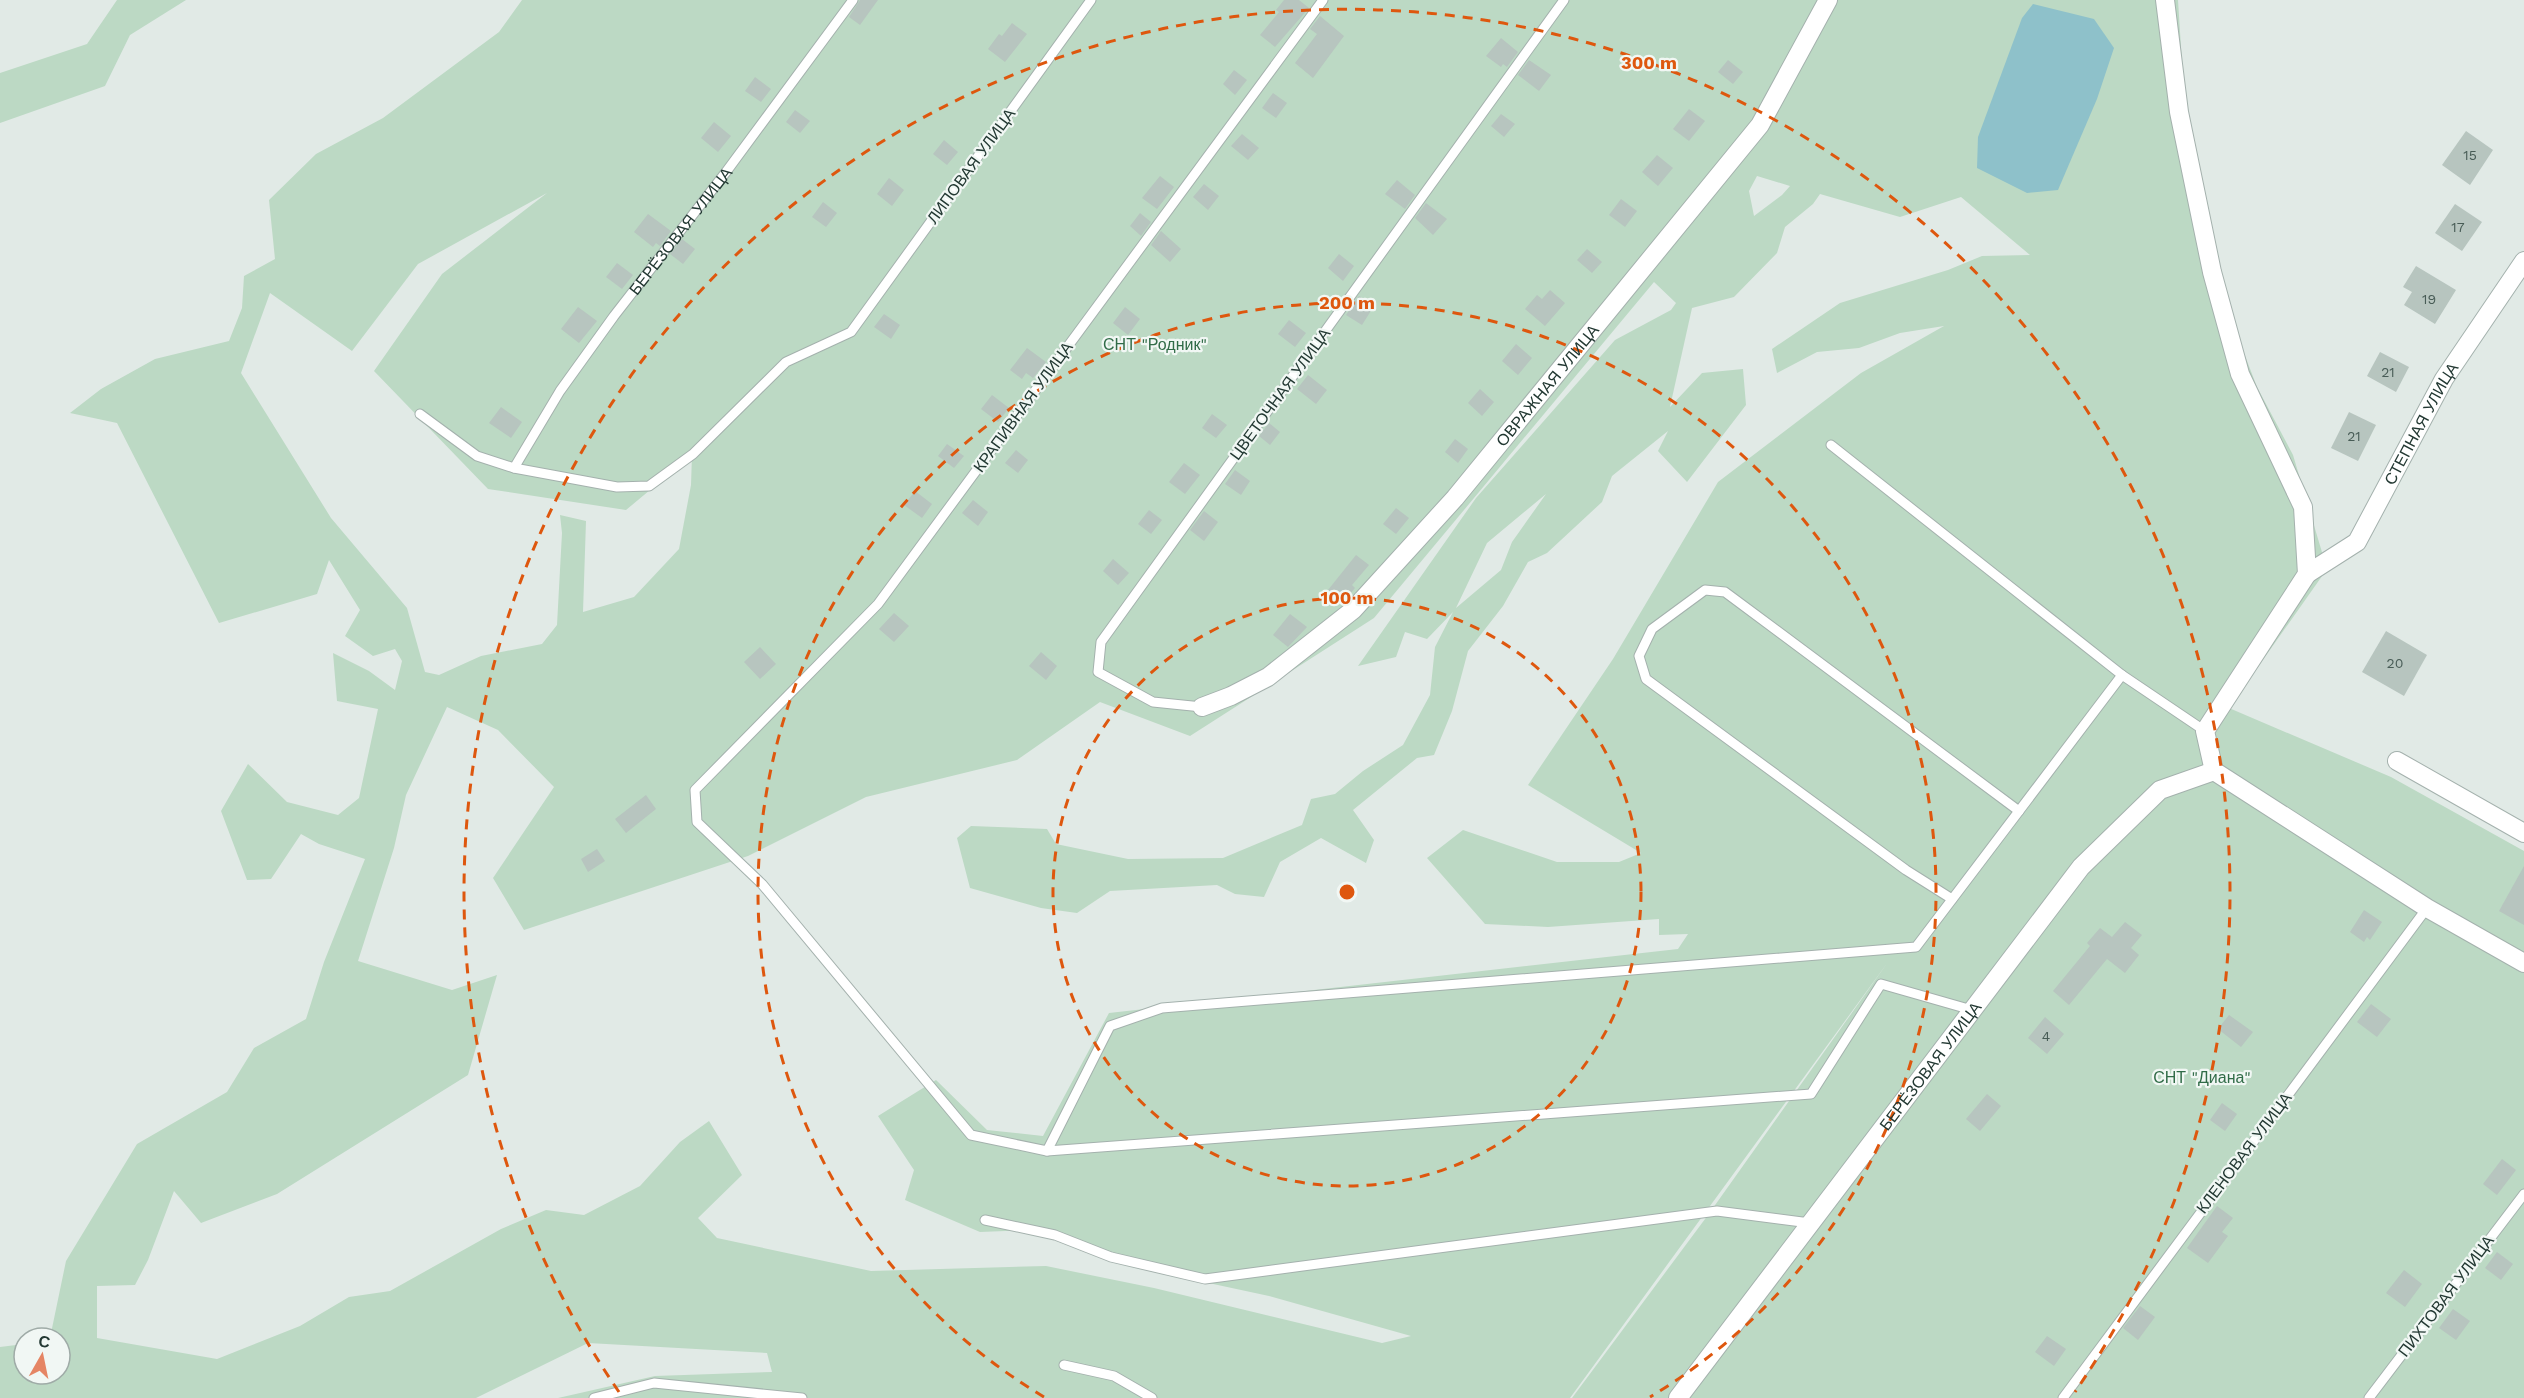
<svg xmlns="http://www.w3.org/2000/svg" width="2524" height="1398" font-family="'Work Sans',sans-serif">
	<style>
		.green { fill: #bcd9c4; fill-rule: evenodd }
		.water { fill: #8ec1ca }
		.building { fill: #b7c5bf }
		.lines { fill: none; stroke-linecap: round; stroke-linejoin: round }
		.service-casing { stroke: #a4b1ad; stroke-width: 11 }
		.minor-casing { stroke: #a4b1ad; stroke-width: 20 }
		.service { stroke: #fff; stroke-width: 9 }
		.minor { stroke: #fff; stroke-width: 18 }
		.ring { fill: none; stroke: #de570e; stroke-width: 3; stroke-dasharray: 10 8 }
		.labels { text-anchor: middle; dominant-baseline: central; stroke-width: 4.5; stroke-linejoin: round; paint-order: stroke }
		.number-label { font-size: 14px; fill: #485c56 }
		.street-label { font-size: 16px; fill: #233933; stroke: #f1f7f4 }
		.park-label { font-size: 16px; fill: #316c48; stroke: #f1f7f4 }
		.centre { fill: #de570e; stroke: #f1f7f4; stroke-width: 3 }
		.ring-label { font-size: 18px; text-anchor: middle; font-weight: bold; fill: #de570e; stroke: #f1f7f4; stroke-width: 4.5; stroke-linejoin: round; paint-order: stroke }
	</style>
	<rect width="100%" height="100%" fill="#e1eae6"/>
	<g class="green">
		<path d="M117,0H186L130,35L105,86L0,123V73L87,44Z"/>
		<path d="M522,0H2178L2185,111L2224,301L2257,387L2293,455L2327,569L2229,708L2391,777L2524,851V1398H1572L1708,1215L1888,962L1570,1398H558L655,1376L772,1372L767,1353L588,1343L476,1398H0V1347L24,1344V1374H60V1338H50L66,1261L137,1144L227,1092L254,1048L306,1019L324,962L365,859L319,844L301,834L271,879L247,880L221,811L248,764L287,802L338,815L359,798L378,709L337,701L333,653L369,671L395,690L402,661L395,649L373,656L345,636L360,610L329,560L317,594L219,623L117,423L70,413L101,389L155,359L229,341L242,308L244,276L275,259L269,200L316,154L383,118L499,32ZM1757,176L1790,186L1782,195L1754,216L1749,191ZM547,193L442,274L374,371L488,489L626,510L692,455L691,485L679,549L634,597L583,612L586,521L560,515L562,533L557,625L542,644L481,656L439,675L425,672L407,608L331,518L241,373L270,293L352,351L418,264ZM1820,194L1900,217L1961,197L2030,255L1982,256L1948,270L1840,303L1772,349L1777,373L1817,352L1859,348L1900,333L1944,326L1861,373L1718,482L1613,659L1528,785L1641,853L1619,862H1557L1463,830L1427,858L1485,924L1548,927L1659,919V935L1688,934L1678,949L1109,1013L1043,1136L987,1130L936,1080L878,1116L914,1170L905,1200L980,1232L1035,1230L1176,1276L1269,1296L1411,1336L1382,1343L1154,1288L1046,1266L871,1271L717,1238L698,1218L742,1175L709,1121L680,1142L640,1186L584,1215L546,1210L501,1229L390,1291L349,1297L300,1326L217,1359L97,1338V1286L135,1285L148,1260L174,1191L201,1223L277,1194L468,1075L497,975L452,990L358,961L394,848L406,795L447,707L498,730L554,787L493,878L524,930L748,856L866,797L1017,760L1100,702L1190,736L1374,618L1654,282L1676,303L1671,310L1615,340L1476,498L1358,666L1396,657L1405,632L1427,639L1453,612L1435,647L1430,695L1403,745L1363,771L1335,794L1311,799L1302,825L1223,858L1128,859L1056,844L1047,829L971,826L957,838L970,888L1041,908L1077,913L1110,891L1217,885L1235,894L1264,897L1280,862L1321,838L1366,863L1374,840L1353,810L1417,758L1434,755L1452,711L1468,651L1503,606L1528,562L1547,553L1602,502L1612,476L1668,431L1658,451L1687,482L1746,405L1743,369L1702,373L1670,407L1692,308L1734,297L1777,253L1785,227L1813,204ZM1546,494L1512,542L1501,570L1456,608L1487,543Z"/>
	</g>
	<path class="water" d="M2033,4L2094,19L2114,48L2097,99L2058,190L2027,193L1977,168L1978,137L2022,18Z"/>
	<g class="building">
		<path d="M860,0H878L860,25L849,17Z"/>
		<path d="M1284,0H1299L1309,8L1275,47L1260,35L1279,12L1276,10Z"/>
		<path d="M1320,16L1344,36L1313,78L1295,63L1317,34L1310,29Z"/>
		<path d="M1012,23L1027,34L1005,62L988,49L999,34L1002,36Z"/>
		<path d="M1501,38L1518,52L1507,67L1503,64L1501,67L1486,56Z"/>
		<path d="M1529,60L1551,75L1539,91L1518,75Z"/>
		<path d="M1728,60L1743,72L1733,84L1718,72Z"/>
		<path d="M1234,70L1247,80L1235,95L1223,84Z"/>
		<path d="M755,77L771,89L761,102L745,91Z"/>
		<path d="M1273,93L1287,103L1276,118L1262,108Z"/>
		<path d="M1689,109L1705,121L1689,141L1673,129Z"/>
		<path d="M795,110L810,121L800,133L786,122Z"/>
		<path d="M1501,114L1515,124L1504,137L1491,126Z"/>
		<path d="M714,122L731,136L718,152L701,138Z"/>
		<path d="M2466,131L2493,150L2470,185L2442,165Z"/>
		<path d="M1242,134L1259,148L1248,160L1231,146Z"/>
		<path d="M944,140L958,152L947,165L933,154Z"/>
		<path d="M1657,155L1673,168L1658,186L1642,172Z"/>
		<path d="M1160,176L1174,187L1157,209L1142,198Z"/>
		<path d="M889,178L904,190L892,206L877,194Z"/>
		<path d="M1397,180L1415,195L1405,209L1385,194Z"/>
		<path d="M1204,184L1219,196L1208,210L1193,197Z"/>
		<path d="M1621,199L1637,211L1625,227L1609,215Z"/>
		<path d="M823,202L837,213L826,227L812,217Z"/>
		<path d="M1426,203L1447,219L1433,235L1415,218Z"/>
		<path d="M2455,204L2482,222L2462,251L2435,233Z"/>
		<path d="M1140,213L1151,222L1141,236L1130,226Z"/>
		<path d="M648,214L671,231L660,246L656,243L653,247L634,232Z"/>
		<path d="M1161,231L1181,249L1170,262L1151,245Z"/>
		<path d="M682,239L695,249L683,264L670,254Z"/>
		<path d="M1587,249L1602,262L1592,273L1577,260Z"/>
		<path d="M1339,254L1354,266L1343,281L1328,268Z"/>
		<path d="M617,263L633,275L622,289L606,277Z"/>
		<path d="M2416,266L2456,290L2435,324L2404,305L2412,292L2403,287Z"/>
		<path d="M1550,290L1565,303L1545,326L1525,309L1537,295L1542,299Z"/>
		<path d="M1359,296L1374,306L1362,325L1346,315Z"/>
		<path d="M578,307L597,321L579,343L561,329Z"/>
		<path d="M1125,307L1140,319L1128,335L1113,323Z"/>
		<path d="M884,314L900,325L891,339L874,327Z"/>
		<path d="M1289,320L1306,333L1295,347L1278,334Z"/>
		<path d="M1516,344L1532,358L1518,375L1502,361Z"/>
		<path d="M1027,348L1046,362L1033,378L1026,373L1022,379L1010,370Z"/>
		<path d="M2380,352L2409,367L2396,392L2367,376Z"/>
		<path d="M1308,375L1327,390L1316,404L1297,389Z"/>
		<path d="M1480,389L1494,402L1482,416L1468,403Z"/>
		<path d="M992,395L1009,408L998,422L981,409Z"/>
		<path d="M501,407L522,422L511,438L489,423Z"/>
		<path d="M2349,412L2376,425L2358,461L2331,448Z"/>
		<path d="M1212,414L1227,425L1216,438L1202,428Z"/>
		<path d="M1269,423L1280,432L1270,445L1259,436Z"/>
		<path d="M1455,439L1468,449L1458,463L1445,452Z"/>
		<path d="M947,444L964,456L954,468L938,456Z"/>
		<path d="M1016,450L1028,460L1018,473L1005,463Z"/>
		<path d="M1184,463L1200,475L1185,494L1169,482Z"/>
		<path d="M1235,470L1250,481L1241,495L1225,484Z"/>
		<path d="M915,491L932,504L922,518L904,505Z"/>
		<path d="M973,500L988,512L978,526L962,513Z"/>
		<path d="M1396,508L1409,518L1396,534L1383,524Z"/>
		<path d="M1149,510L1162,520L1151,534L1138,524Z"/>
		<path d="M1204,511L1218,522L1204,541L1190,530Z"/>
		<path d="M1356,555L1369,565L1352,585L1355,588L1343,602L1328,590Z"/>
		<path d="M1113,559L1129,573L1118,585L1103,571Z"/>
		<path d="M894,613L909,626L894,642L879,629Z"/>
		<path d="M1290,614L1307,627L1288,647L1273,635Z"/>
		<path d="M2386,631L2427,655L2404,696L2362,672Z"/>
		<path d="M760,647L776,664L760,679L744,662Z"/>
		<path d="M1041,652L1057,666L1046,680L1029,666Z"/>
		<path d="M646,795L656,809L626,833L615,819Z"/>
		<path d="M597,849L605,861L588,872L581,859Z"/>
		<path d="M2524,866V925L2499,911Z"/>
		<path d="M2364,910L2382,922L2370,940L2367,937L2364,942L2350,932Z"/>
		<path d="M2125,922L2142,935L2131,948L2139,955L2125,973L2107,959L2069,1005L2053,991L2090,946L2087,943L2100,928L2112,937Z"/>
		<path d="M2371,1004L2391,1019L2377,1037L2357,1022Z"/>
		<path d="M2229,1015L2253,1032L2241,1047L2218,1029Z"/>
		<path d="M2045,1017L2064,1034L2047,1054L2028,1038Z"/>
		<path d="M1987,1094L2001,1106L1980,1131L1966,1119Z"/>
		<path d="M2222,1103L2237,1114L2225,1131L2210,1120Z"/>
		<path d="M2502,1159L2516,1170L2497,1195L2483,1184Z"/>
		<path d="M2217,1206L2233,1218L2222,1232L2228,1236L2208,1263L2187,1248Z"/>
		<path d="M2497,1252L2513,1264L2501,1280L2485,1268Z"/>
		<path d="M2404,1270L2422,1284L2405,1307L2386,1293Z"/>
		<path d="M2140,1306L2155,1317L2138,1340L2123,1328Z"/>
		<path d="M2453,1309L2470,1321L2456,1340L2439,1328Z"/>
		<path d="M2047,1336L2066,1349L2054,1366L2035,1352Z"/>
	</g>
	<g class="lines">
		<defs>
			<g id="service">
				<path d="M1323,0L878,604L695,790L697,822L762,884L971,1135L1047,1151L1110,1026L1162,1008L1916,947L2122,675L2205,731"/>
				<path d="M420,414L477,456L514,468L617,487L649,486L693,454L786,362L851,332L1091,0"/>
				<path d="M1831,445L2122,675"/>
				<path id="s1" d="M514,468L560,391L614,316L726,172L853,0"/>
				<path d="M1202,707L1153,702L1098,672L1101,642L1564,0"/>
				<path d="M1952,899L1906,870L1646,679L1639,656L1652,629L1705,590L1725,592L2019,811"/>
				<path d="M1047,1151L1811,1094L1881,984L1972,1010"/>
				<path d="M985,1220L1055,1235L1111,1257L1205,1279L1717,1211L1810,1223"/>
				<path d="M1064,1365L1114,1376L1152,1398"/>
				<path d="M594,1398L654,1383L802,1398"/>
				<path d="M2063,1398L2427,908"/>
				<path d="M2369,1398L2524,1194"/>
			</g>
			<g id="minor">
				<path d="M2165,0L2179,112L2212,272L2240,374L2303,507L2307,574L2205,731L2214,771L2427,908L2524,963"/>
				<path id="s2" d="M2307,574L2357,542L2444,379L2524,261"/>
				<path id="s3" d="M1202,707L1231,696L1268,677L1353,610L1455,498L1760,125L1828,0"/>
				<path d="M2397,761L2524,833"/>
				<path id="s4" d="M1678,1398L2081,867L2160,790L2214,771"/>
			</g>
		</defs>
		<use href="#service" class="service-casing"/>
		<use href="#minor" class="minor-casing"/>
		<use href="#service" class="service"/>
		<use href="#minor" class="minor"/>
	</g>
	<g class="ring">
		<circle cx="1347" cy="892" r="294"/>
		<path d="M1044 1397A589 589 0 1 1 1650 1397"/>
		<path d="M619 1392A883 883 0 1 1 2075 1392"/>
	</g>
	<g class="labels">
		<g class="number-label">
			<text x="2470" y="155">15</text>
			<text x="2458" y="227">17</text>
			<text x="2429" y="299">19</text>
			<text x="2388" y="372">21</text>
			<text x="2354" y="436">21</text>
			<text x="2395" y="663">20</text>
			<text x="2046" y="1036">4</text>
		</g>
		<g class="street-label">
			<text transform="translate(971 166) rotate(-54)">ЛИПОВАЯ УЛИЦА</text>
			<text stroke="none"><textPath href="#s1" startOffset="290">БЕРЁЗОВАЯ УЛИЦА</textPath></text>
			<text stroke="none"><textPath href="#s3" startOffset="478">ОВРАЖНАЯ УЛИЦА</textPath></text>
			<text transform="translate(1280 394) rotate(-54)">ЦВЕТОЧНАЯ УЛИЦА</text>
			<text transform="translate(1023 407) rotate(-54)">КРАПИВНАЯ УЛИЦА</text>
			<text stroke="none"><textPath href="#s2" startOffset="194">СТЕПНАЯ УЛИЦА</textPath></text>
			<text stroke="none"><textPath href="#s4" startOffset="417">БЕРЁЗОВАЯ УЛИЦА</textPath></text>
			<text transform="translate(2244 1153) rotate(-53)">КЛЕНОВАЯ УЛИЦА</text>
			<text transform="translate(2446 1296) rotate(-53)">ПИХТОВАЯ УЛИЦА</text>
		</g>
		<g class="park-label">
			<text x="1155" y="344">СНТ "Родник"</text>
			<text x="2202" y="1077">СНТ "Диана"</text>
		</g>
	</g>
	<circle cx="1347" cy="892" r="9" class="centre"/>
	<g class="ring-label">
		<text x="1649" y="69">300 m</text>
		<text x="1347" y="309">200 m</text>
		<text x="1347" y="604">100 m</text>
	</g>
	<g transform="translate(42 1356) rotate(9)"><circle r="28" fill="#f1f7f4" stroke="#9faba7" stroke-width="1.5"/>
	<path d="M0-4.5L10 22L0 15L-10 22Z" fill="#e58564"/>
	<text y="-9" font-size="16" font-weight="bold" text-anchor="middle" fill="#233933">С</text>
	</g>
</svg>
